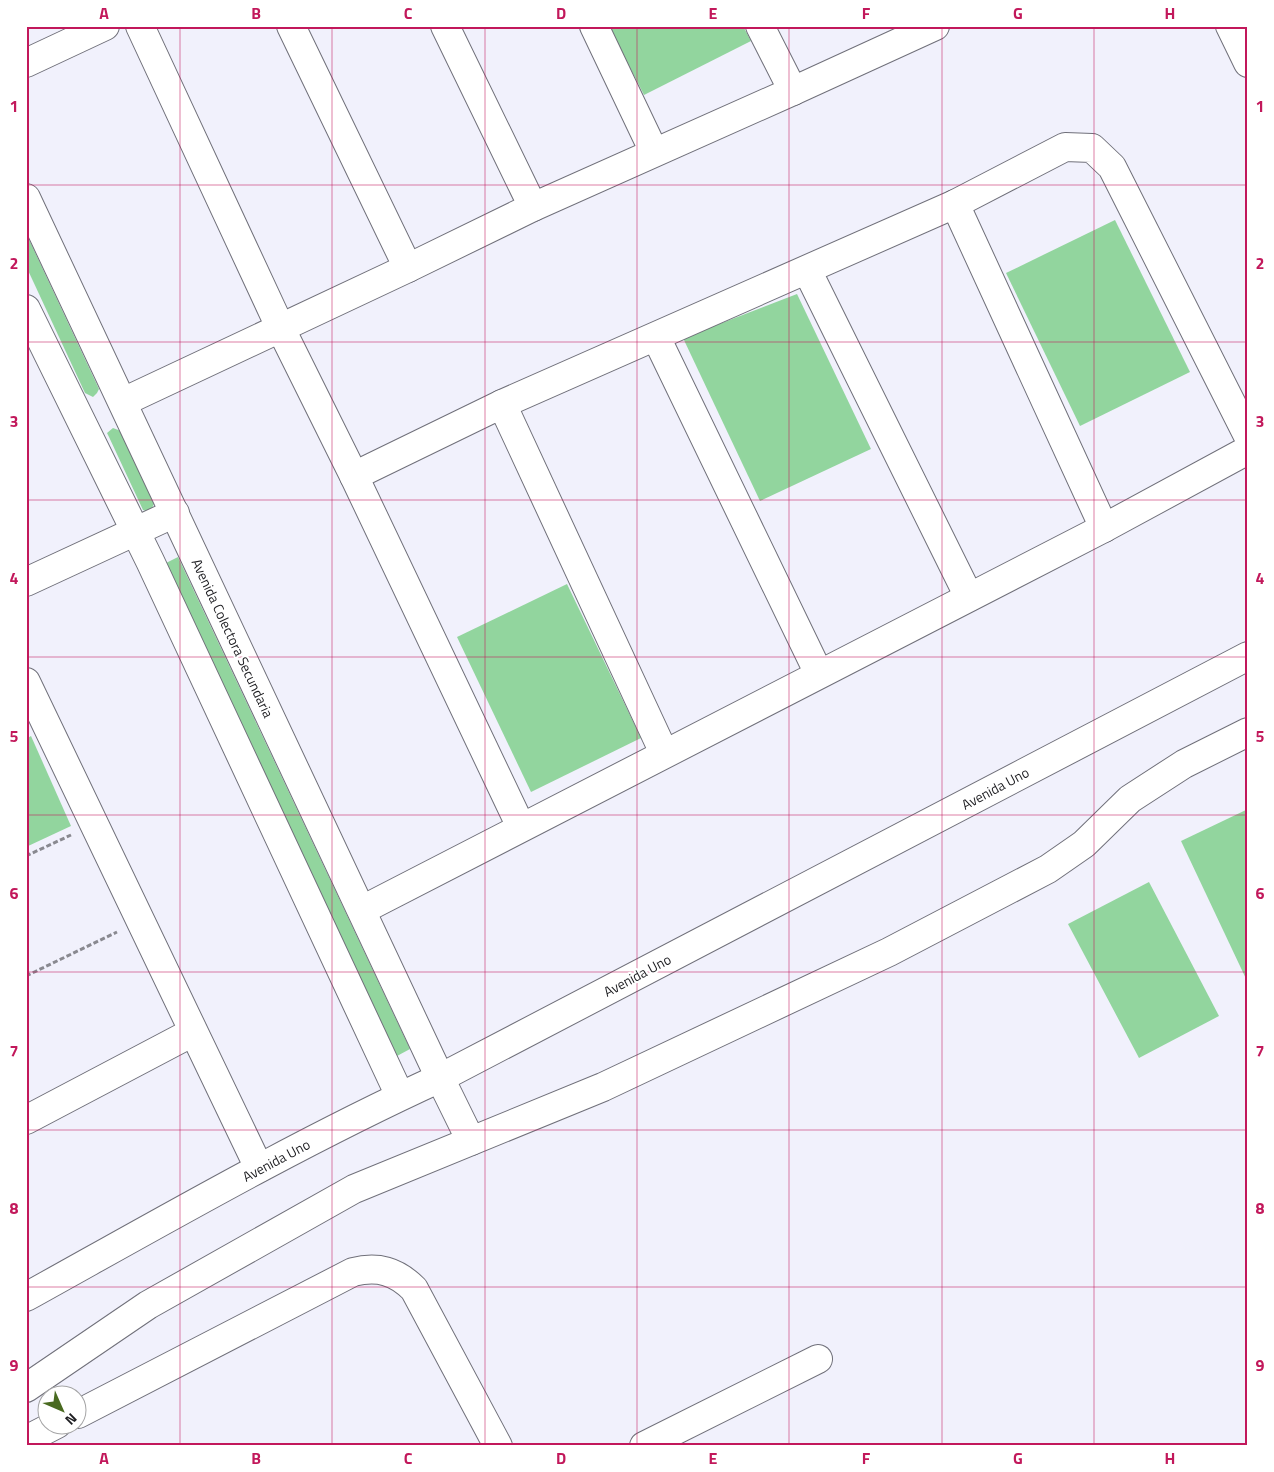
<svg xmlns="http://www.w3.org/2000/svg" width="1274" height="1472" font-family="'Titillium Web',sans-serif">
	<style>
		.green { fill: #92d59e }
		.lines { fill: none; stroke-linecap: round; stroke-linejoin: round }
		.minor-casing { stroke: #70707a; stroke-width: 30 }
		.tertiary-casing { stroke: #70707a; stroke-width: 30 }
		.path { stroke: #898990; stroke-width: 3; stroke-dasharray: 5 2.5; stroke-linecap: butt }
		.minor { stroke: #fff; stroke-width: 28 }
		.tertiary { stroke: #fff; stroke-width: 28 }
		.grid { fill: none; stroke: #c2185b; stroke-width: 1; stroke-opacity: 0.55 }
		.labels { text-anchor: middle; dominant-baseline: central; stroke-width: 4; stroke-linejoin: round; paint-order: stroke }
		.street-label { font-size: 14px; fill: #1d1d21; stroke: #fff }
		.neatline { fill: none; stroke: #c2185b; stroke-width: 2 }
		.grid-label { font-size: 16px; text-anchor: middle; font-weight: bold; fill: #c2185b }
	</style>
	<rect width="100%" height="100%" fill="#f1f1fc"/>
	<g class="green">
		<path d="M609,26H743L751,41L644,95Z"/>
		<path d="M1115,220L1190,372L1080,426L1006,273Z"/>
		<path d="M26,233L99,389L97,393L93,397L85,393L26,266Z"/>
		<path d="M797,294L871,449L760,501L683,338Z"/>
		<path d="M113,428L121,431L154,504L151,510L149,512L143,510L109,437L107,433Z"/>
		<path d="M178,557L410,1049L397,1056L166,563Z"/>
		<path d="M567,584L641,738L531,792L457,637Z"/>
		<path d="M31,736L71,826L26,847V739Z"/>
		<path d="M1248,809V983L1181,841Z"/>
		<path d="M1149,882L1219,1016L1139,1058L1068,924Z"/>
	</g>
	<g class="lines">
		<defs>
			<g id="minor">
				<path d="M140,26L280,327L354,476"/>
				<path d="M291,26L408,268"/>
				<path d="M445,26L533,207"/>
				<path d="M594,26L654,152"/>
				<path d="M760,26L793,91"/>
				<path d="M1230,26L1248,63"/>
				<path d="M26,63L105,26"/>
				<path d="M955,204L1104,528"/>
				<path d="M807,270L969,597"/>
				<path d="M656,337L819,674"/>
				<path d="M123,402L408,268L533,207L793,91L935,26"/>
				<path d="M502,404L955,204L1065,147L1092,148L1112,167L1248,436"/>
				<path d="M26,582L175,513"/>
				<path d="M26,682L259,1168"/>
				<path d="M521,827L354,476L502,404L664,753"/>
				<path d="M362,910L1104,528L1248,450"/>
				<path d="M440,1078L471,1141"/>
				<path d="M26,1120L193,1032"/>
				<path d="M26,1297C163,1221 298,1143 440,1078L1248,656"/>
				<path d="M26,1388L148,1305L354,1189L603,1087L889,952L1048,869L1084,844L1130,799L1184,764L1248,732"/>
				<path d="M78,1414L353,1272C378,1266 396,1271 414,1289L498,1446"/>
				<path d="M26,1440L57,1424"/>
				<path d="M644,1446L818,1359"/>
			</g>
			<g id="tertiary">
				<path d="M26,198L440,1078"/>
				<path d="M26,309L150,561L400,1096"/>
			</g>
		</defs>
		<use href="#minor" class="minor-casing"/>
		<use href="#tertiary" class="tertiary-casing"/>
		<g class="path">
			<path d="M26,856L71,835"/>
			<path d="M26,976L117,932"/>
		</g>
		<use href="#minor" class="minor"/>
		<use href="#tertiary" class="tertiary"/>
	</g>
	<path class="grid" d="M180,26V1446M332,26V1446M485,26V1446M637,26V1446M789,26V1446M942,26V1446M1094,26V1446M26,185H1248M26,342H1248M26,500H1248M26,657H1248M26,815H1248M26,972H1248M26,1130H1248M26,1287H1248"/>
	<g class="labels">
		<g class="street-label">
			<text transform="translate(233 638) rotate(65)">Avenida Colectora Secundaria</text>
			<text transform="translate(995 788) rotate(-28)">Avenida Uno</text>
			<text transform="translate(637 975) rotate(-28)">Avenida Uno</text>
			<text transform="translate(276 1160) rotate(-28)">Avenida Uno</text>
		</g>
	</g>
	<rect width="1274" height="1472" fill="none" stroke="#ffffff" stroke-width="55"/>
	<g transform="translate(62 1410) rotate(135)"><circle r="24" fill="#ffffff" stroke="#a5a5a6"/>
	<path d="M0-4L9 19L0 12L-9 19Z" fill="#496a20"/>
	<text y="-8" font-size="14" font-weight="bold" text-anchor="middle" fill="#1d1d21">N</text>
	</g>
	<rect x="28" y="28" width="1218" height="1416" class="neatline"/>
	<g class="grid-label">
		<text x="104" y="19">A</text>
		<text x="256" y="19">B</text>
		<text x="408" y="19">C</text>
		<text x="561" y="19">D</text>
		<text x="713" y="19">E</text>
		<text x="866" y="19">F</text>
		<text x="1018" y="19">G</text>
		<text x="1170" y="19">H</text>
		<text x="14" y="112">1</text>
		<text x="1260" y="112">1</text>
		<text x="14" y="269">2</text>
		<text x="1260" y="269">2</text>
		<text x="14" y="427">3</text>
		<text x="1260" y="427">3</text>
		<text x="14" y="584">4</text>
		<text x="1260" y="584">4</text>
		<text x="14" y="742">5</text>
		<text x="1260" y="742">5</text>
		<text x="14" y="899">6</text>
		<text x="1260" y="899">6</text>
		<text x="14" y="1057">7</text>
		<text x="1260" y="1057">7</text>
		<text x="14" y="1214">8</text>
		<text x="1260" y="1214">8</text>
		<text x="14" y="1371">9</text>
		<text x="1260" y="1371">9</text>
		<text x="104" y="1464">A</text>
		<text x="256" y="1464">B</text>
		<text x="408" y="1464">C</text>
		<text x="561" y="1464">D</text>
		<text x="713" y="1464">E</text>
		<text x="866" y="1464">F</text>
		<text x="1018" y="1464">G</text>
		<text x="1170" y="1464">H</text>
	</g>
</svg>
